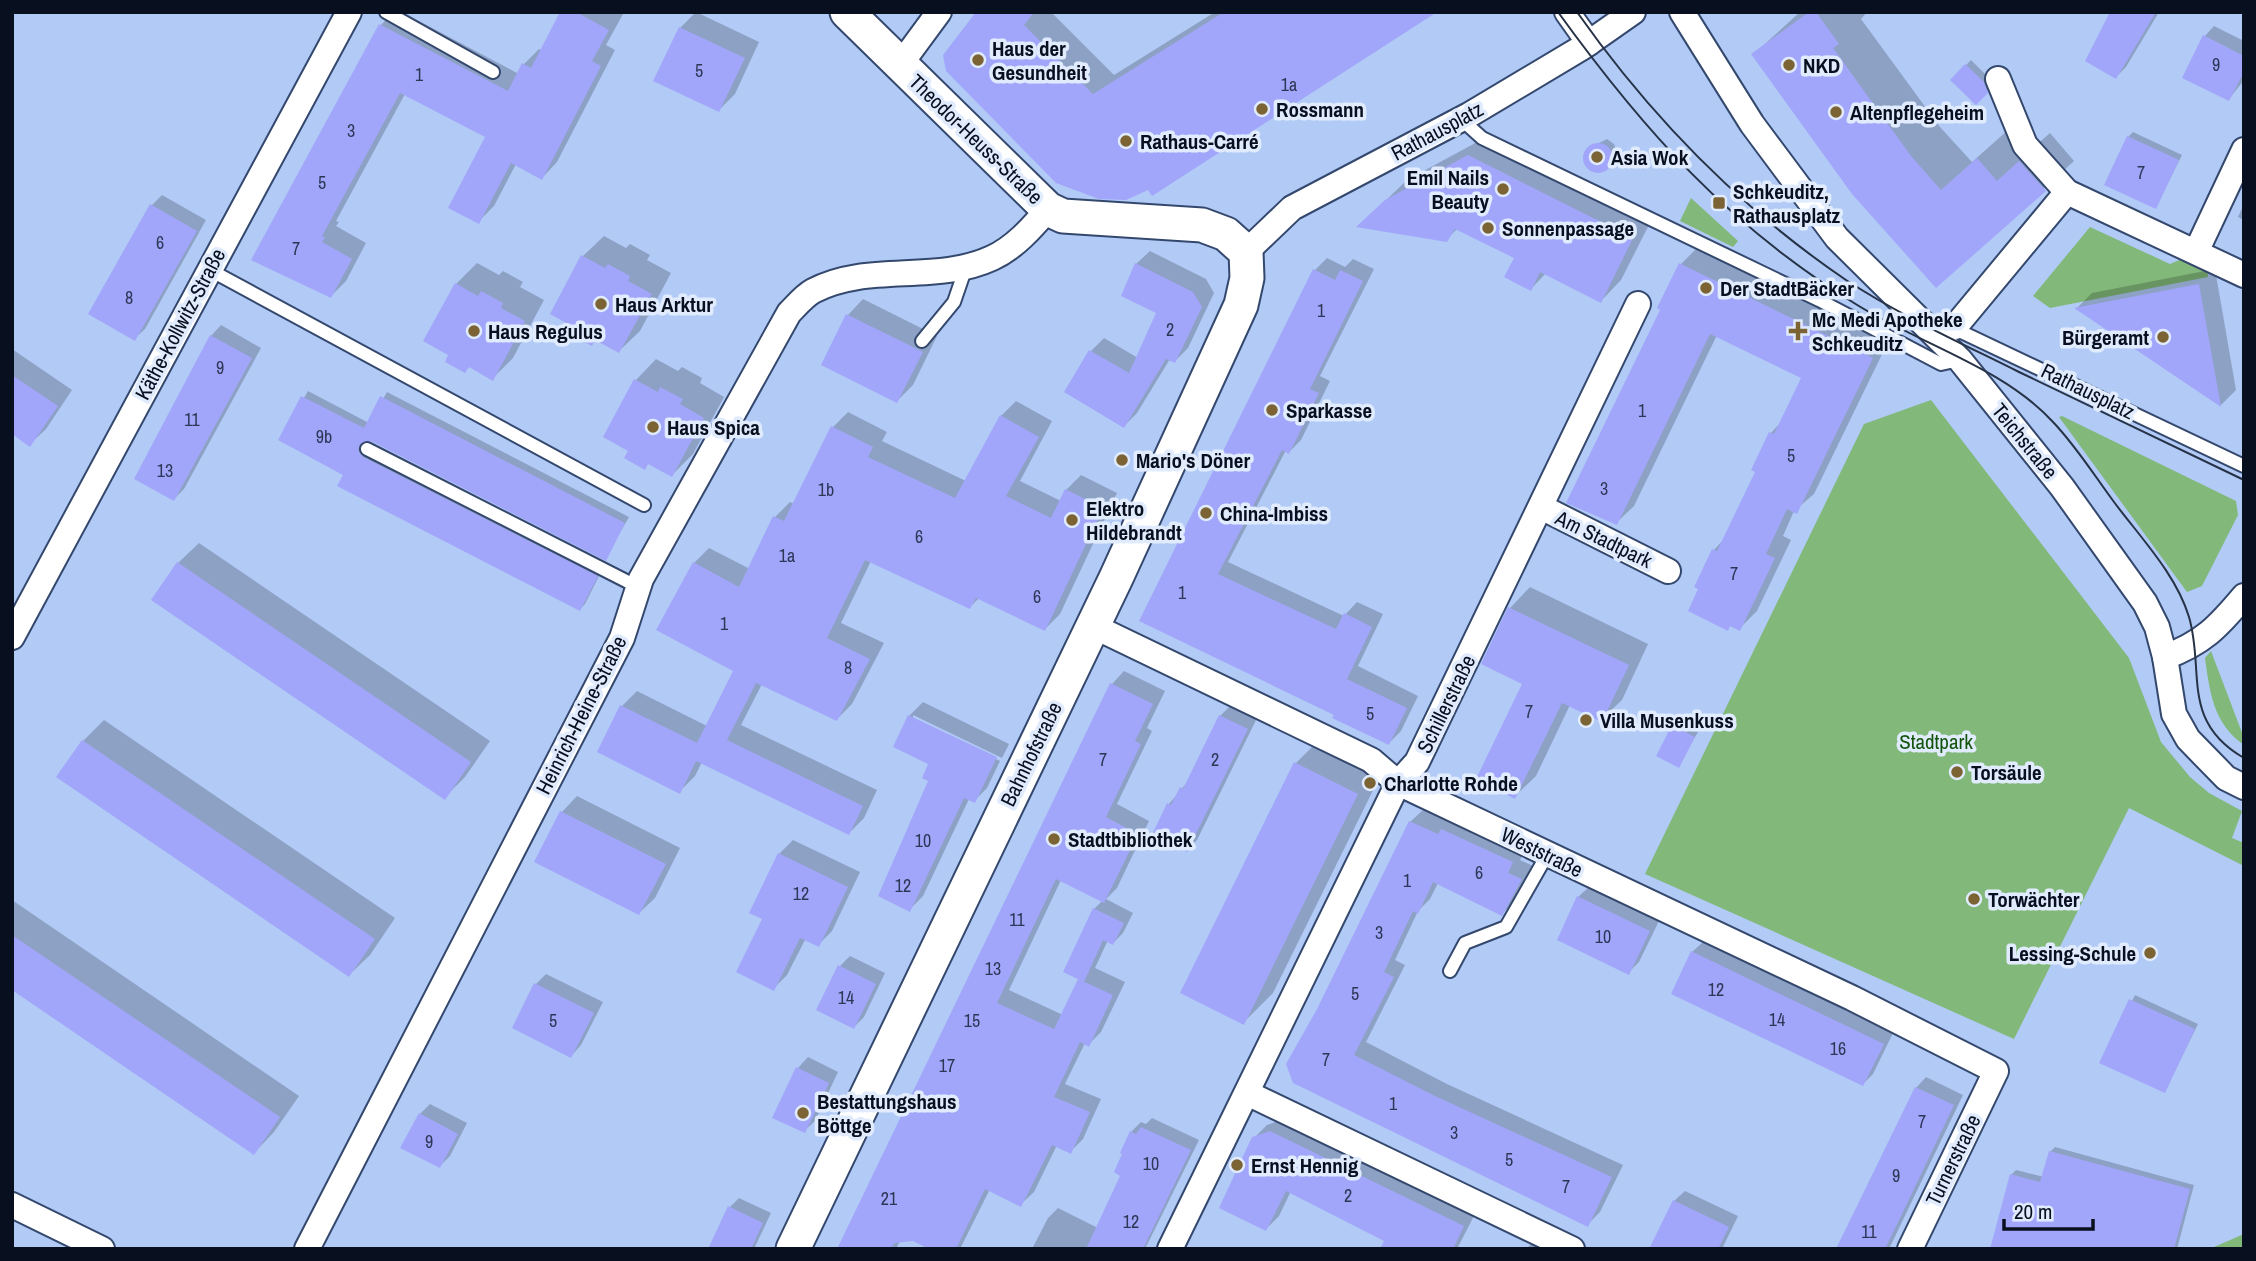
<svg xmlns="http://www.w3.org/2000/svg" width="2256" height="1261" font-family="'Archivo Narrow',sans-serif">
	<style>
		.green { fill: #82b97a }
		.shadow { fill: #0003; fill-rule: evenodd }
		.building { fill: #a2a6fa }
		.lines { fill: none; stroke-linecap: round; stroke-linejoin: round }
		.lane-casing { stroke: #34486d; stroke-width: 16 }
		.street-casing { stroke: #34486d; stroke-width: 28 }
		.secondary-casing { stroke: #34486d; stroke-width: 37 }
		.lane { stroke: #fff; stroke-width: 12 }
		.street { stroke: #fff; stroke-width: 24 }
		.secondary { stroke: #fff; stroke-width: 33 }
		.tram { stroke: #263246; stroke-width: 2 }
		.poi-dot { fill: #7c6334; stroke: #e0ebfd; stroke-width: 2.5 }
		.labels { text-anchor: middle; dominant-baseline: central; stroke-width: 7; stroke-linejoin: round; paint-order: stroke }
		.number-label { font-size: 18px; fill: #2e3656 }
		.poi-label { font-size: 21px; font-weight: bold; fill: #08101f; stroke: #e0ebfd; text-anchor: start }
		.street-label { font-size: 21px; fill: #08101f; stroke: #e0ebfd }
		.park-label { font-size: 21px; fill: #14540b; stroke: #e0ebfd }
	</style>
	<rect width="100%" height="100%" fill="#b1caf6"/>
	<g class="green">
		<path d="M1691,198L1738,241L1733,247L1680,221Z"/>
		<path d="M2090,227L2170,264L2184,258L2207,267L2208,277L2050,308L2033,296Z"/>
		<path d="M1931,400L2129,658L2161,742L2190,777L2209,793L2242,811L2232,838L2244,843V866L2129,808L2014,1039L1645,874L1864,424Z"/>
		<path d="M2062,416L2236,501L2238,515L2202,586L2187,592L2059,417Z"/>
		<path d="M2211,651L2244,738V745C2213,723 2210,693 2205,658Z"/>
		<path d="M2244,1234V1249H2214V1247Z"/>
	</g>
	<g class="shadow">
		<path d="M393,12H402L519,74L524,64L539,49L542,50L562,12L623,14L606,45L615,50L557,162L542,178L516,164L494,206L479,221L487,136L405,94L336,221L339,222L336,226L366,243L346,281L331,296L254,259L381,25Z"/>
		<path d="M696,12L759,42L735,94L719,110L680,28Z"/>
		<path d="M978,12H1051L1114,75L1215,12H1434L1153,193Z"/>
		<path d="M1800,12H1867L1861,19L1940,127L1972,162L2008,130L2027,153L2050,133L2074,161L1937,286L1754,54Z"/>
		<path d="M2117,12H2159L2126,67L2116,77Z"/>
		<path d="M2214,26L2244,41V80L2229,99L2204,37Z"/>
		<path d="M1971,60L1988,77L1991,87L1976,103L1952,80Z"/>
		<path d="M2133,132L2182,155L2156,207L2128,137Z"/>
		<path d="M1490,135L1653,217L1621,280L1601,301L1546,273L1531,289L1517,257L1458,228L1446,240L1379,207L1407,180Z"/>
		<path d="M1607,139L1614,144L1617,152L1614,160L1593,171L1585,160L1589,148Z"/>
		<path d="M162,195L206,220L145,329L134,339L152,205Z"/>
		<path d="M2244,204V220L2238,217Z"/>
		<path d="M604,236L626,248L630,244L650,255L647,260L671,273L640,331L619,351L597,339L592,344L578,327L583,256Z"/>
		<path d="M1698,247L1889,340L1814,494L1794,511L1783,536L1791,540L1757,611L1739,629L1696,586L1714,550L1725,538L1758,472L1753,469L1771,433L1782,421L1803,378L1717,335L1634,506L1616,523L1662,309L1681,264Z"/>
		<path d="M1150,251L1206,279L1214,293L1188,348L1175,361L1170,359L1137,413L1124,426L1091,351L1104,338L1138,358L1158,312L1136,264Z"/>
		<path d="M1327,258L1345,267L1353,259L1374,269L1320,376L1330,381L1301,440L1289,452L1286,450L1228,562L1344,616L1357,602L1383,614L1358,666L1418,696L1401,731L1389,743L1336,714L1141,621L1315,270Z"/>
		<path d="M477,263L499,275L503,271L523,282L520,287L544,300L513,358L492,379L470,366L465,371L451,354L456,284Z"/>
		<path d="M2215,269L2236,390L2221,405L2077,308L2092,293Z"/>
		<path d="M863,299L937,336L913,385L897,401L848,315Z"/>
		<path d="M221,325L261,348L184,489L174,499L136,478L211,336Z"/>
		<path d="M12,349L72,390L46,429L30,444L12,432Z"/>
		<path d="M656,359L678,371L682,367L702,378L700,383L724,397L693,454L672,475L650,462L645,467L636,380Z"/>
		<path d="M308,391L369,423L387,392L629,517L605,559L371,439L364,442L368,452L602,570L585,604L580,609L280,439Z"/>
		<path d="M1016,401L1052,421L1020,481L1061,501L1066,490L1081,475L1117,493L1060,614L1045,629L979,598L970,607L871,561L841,623L884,643L852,704L837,719L762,684L741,725L877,790L864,818L849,833L702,762L695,776L680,791L622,706L637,691L707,726L735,670L694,563L709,548L750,569L775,517L790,502L794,504L833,427L848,412L887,432L882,441L966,481L1001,416Z"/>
		<path d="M199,543L490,741L465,777L444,798L178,563Z"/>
		<path d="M1530,587L1648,644L1622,700L1601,720L1570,705L1536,776L1515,796L1524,683L1510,608Z"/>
		<path d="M1124,671L1165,691L1147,728L1152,731L1117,804L1149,821L1117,888L1106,899L1133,913L1123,933L1113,943L1108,940L1095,968L1125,982L1101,1032L1089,1044L1085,1043L1065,1084L1101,1099L1083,1139L1070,1152L1057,1145L1034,1192L1021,1204L990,1189L960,1249H933L913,1239L900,1241L896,1249H839L1112,684ZM1061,880L1103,900L1094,909L1080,980L1063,1015L1009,990Z"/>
		<path d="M923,702L1009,744L1002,758L913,715V719L1000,761L987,788L974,801L969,799L923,896L910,909L931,780L930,763L909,716Z"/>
		<path d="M1231,705L1257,718L1197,840L1187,850L1169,804L1189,780L1220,716Z"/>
		<path d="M104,720L395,918L370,955L349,975L59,777L83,741Z"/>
		<path d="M1678,721L1698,732L1678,766L1674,726Z"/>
		<path d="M1325,734L1386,764L1273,993L1244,1022L1296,763Z"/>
		<path d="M577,796L680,848L655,898L639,913L537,862L562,812Z"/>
		<path d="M1423,810L1450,822L1455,817L1525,850L1520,860L1533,866L1514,901L1502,914L1438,883L1430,899L1418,911L1395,960L1405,965L1366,1042L1447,1084L1623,1165L1600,1212L1587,1225L1295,1081L1318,1010L1410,822Z"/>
		<path d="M793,840L860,872L832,931L818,945L806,938L787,975L773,989L764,918L779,854Z"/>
		<path d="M1589,887L1659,921L1639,962L1629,972L1578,897Z"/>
		<path d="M12,900L299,1096L274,1132L254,1153L12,988Z"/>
		<path d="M1703,942L1893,1033L1873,1074L1863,1084L1692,952Z"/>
		<path d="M850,956L885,973L864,1017L854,1027L840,966Z"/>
		<path d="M546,974L603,1002L581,1045L571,1056L536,984Z"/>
		<path d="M2135,995L2198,1024L2165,1091L2102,1062Z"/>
		<path d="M808,1057L838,1072L815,1121L804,1131L774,1117L798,1068Z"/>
		<path d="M1926,1077L1963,1095L1889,1249H1838L1916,1088Z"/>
		<path d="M430,1104L467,1123L450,1156L440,1166L420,1114Z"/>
		<path d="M1152,1118L1199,1140L1145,1249H1032L1048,1218L1058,1208L1098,1228L1123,1175L1131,1132L1141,1122L1146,1124Z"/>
		<path d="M1283,1119L1476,1212L1457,1249H1392L1387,1240L1291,1191L1279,1216L1266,1229L1254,1138L1267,1125Z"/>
		<path d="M2055,1147L2194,1185L2177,1249H1992L2012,1174L2016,1170L2044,1177L2050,1152Z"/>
		<path d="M1685,1191L1738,1216L1722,1249H1651L1674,1201Z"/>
		<path d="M739,1198L771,1213L754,1249H710L730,1207Z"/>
		<path d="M1532,1243L1543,1249H1526Z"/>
	</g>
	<g class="building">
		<path d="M560,12H576L609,30L592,61L601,66L542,180L511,163L479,224L448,208L485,137L400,93L322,236L325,238L322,242L352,259L331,298L251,260L379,24L508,91L522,63L531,68Z"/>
		<path d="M976,12H1034L1024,25L1093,94L1224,12H1437L1152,196L1148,190L1126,200L1099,199L1056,183L946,71L943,55Z"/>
		<path d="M1809,12H1816L1839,44L1833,48L1911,156L1941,190L1977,158L1997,181L2019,161L2046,191L1936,288L1852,194L1751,54Z"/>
		<path d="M2110,12H2156L2116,79L2085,61Z"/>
		<path d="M679,27L745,58L719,112L653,81Z"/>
		<path d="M2203,35L2244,56V72L2229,101L2182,78Z"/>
		<path d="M1965,64L1984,82L1988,93L1976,105L1950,80Z"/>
		<path d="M2127,136L2179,160L2156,209L2104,185Z"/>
		<circle cx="1598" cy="158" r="15"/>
		<path d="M1468,155L1633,238L1601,303L1540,272L1531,291L1504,277L1514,258L1455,229L1447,242L1356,227L1385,200Z"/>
		<path d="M150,204L197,231L135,341L88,314Z"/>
		<path d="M581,255L605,268L608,264L630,276L628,281L652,294L619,353L595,340L592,346L571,335L575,328L550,314Z"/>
		<path d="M1135,263L1193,292L1202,307L1175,363L1166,359L1124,428L1064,392L1089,350L1129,373L1156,313L1121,296Z"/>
		<path d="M1679,263L1873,358L1797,514L1787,509L1766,554L1775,558L1740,631L1730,626L1728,631L1688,611L1698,589L1694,587L1712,549L1717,551L1755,472L1751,470L1769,432L1774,434L1801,378L1710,334L1617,525L1566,503L1660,310L1657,308Z"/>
		<path d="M1313,269L1335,280L1340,270L1363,281L1310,389L1319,393L1289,454L1282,450L1218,574L1336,629L1344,613L1372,627L1347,679L1407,708L1389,745L1332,718L1334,715L1139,621Z"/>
		<path d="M455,283L478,296L481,291L503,303L501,308L525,321L493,381L469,367L465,373L445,362L448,355L423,341Z"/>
		<path d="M2199,284L2221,407L2074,308Z"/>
		<path d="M846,314L923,352L897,403L821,365Z"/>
		<path d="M210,335L252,358L174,501L134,479Z"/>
		<path d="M12,375L58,406L30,447L12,434Z"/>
		<path d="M634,379L658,392L660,387L683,399L680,404L704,418L672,477L648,464L645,470L624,458L628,451L603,437Z"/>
		<path d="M301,396L364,428L380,396L625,523L606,561L371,441L360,444L358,450L363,457L598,576L580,611L337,486L343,475L278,440Z"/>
		<path d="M1000,415L1039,437L1006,496L1051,518L1065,489L1103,508L1045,631L976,598L970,609L865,560L827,638L870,659L837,721L756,683L727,740L863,806L849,835L696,761L680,794L597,752L620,705L697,743L733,671L656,630L693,562L739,587L773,516L784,521L831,426L873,447L868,457L955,498Z"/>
		<path d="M177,562L471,762L445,800L151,600Z"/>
		<path d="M1508,607L1629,665L1602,722L1562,703L1515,799L1476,779L1522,684L1481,664Z"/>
		<path d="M1110,683L1153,704L1135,741L1141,744L1106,817L1138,834L1104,903L1056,879L997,1003L1054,1029L1078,979L1113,995L1089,1047L1080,1042L1054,1097L1090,1112L1071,1154L1052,1145L1021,1207L985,1189L956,1249H929L913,1241L894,1243L891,1249H837Z"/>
		<path d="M908,715L997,757L975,803L964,798L910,912L878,896L928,781L922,778L928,764L893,747Z"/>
		<path d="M1219,715L1248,729L1187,852L1152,835L1167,803L1171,805L1180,787L1183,789Z"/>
		<path d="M1672,725L1695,737L1679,768L1656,756Z"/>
		<path d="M82,740L375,939L349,977L56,777Z"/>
		<path d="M1294,762L1358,794L1244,1025L1180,993Z"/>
		<path d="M560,811L666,864L639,915L534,862Z"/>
		<path d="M1409,821L1438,834L1441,829L1513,862L1508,873L1522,879L1502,916L1433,882L1418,914L1413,911L1384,972L1394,977L1354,1055L1435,1096L1612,1177L1588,1227L1293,1083L1286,1064L1317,1009Z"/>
		<path d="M778,853L848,887L819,947L800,938L774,991L736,972L762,919L749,913Z"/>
		<path d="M1577,896L1650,931L1629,975L1557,940Z"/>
		<path d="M1093,908L1124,923L1113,945L1103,940L1084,982L1063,972Z"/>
		<path d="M12,935L280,1117L254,1155L12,990Z"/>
		<path d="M1691,951L1884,1044L1863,1086L1671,994Z"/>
		<path d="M838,965L876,984L854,1029L816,1010Z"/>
		<path d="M534,983L594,1013L571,1058L512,1028Z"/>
		<path d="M2129,999L2195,1029L2165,1093L2099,1063Z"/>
		<path d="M796,1067L829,1083L805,1133L772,1118Z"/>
		<path d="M1915,1087L1954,1105L1902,1214L1885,1249H1836Z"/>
		<path d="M419,1113L458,1134L440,1168L400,1148Z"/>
		<path d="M1141,1127L1191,1150L1143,1249H1086L1120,1176L1114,1172L1122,1154L1120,1153L1130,1131L1136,1134Z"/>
		<path d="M1270,1131L1464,1226L1453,1249H1380L1384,1241L1286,1191L1266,1231L1219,1208L1252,1137Z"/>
		<path d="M2049,1151L2190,1189L2174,1249H1990L2010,1174L2040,1182Z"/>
		<path d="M1673,1200L1729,1227L1718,1249H1649Z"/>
		<path d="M728,1206L763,1223L751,1249H708Z"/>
	</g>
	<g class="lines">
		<defs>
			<g id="lane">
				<path d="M386,12L493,72"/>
				<path d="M1461,119L1482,138L1819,300L1941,364L1959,360"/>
				<path d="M210,270L644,505"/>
				<path d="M1951,327L2244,466"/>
				<path d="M922,341L954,302L966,267"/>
				<path d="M367,449L638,587"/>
				<path d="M1450,971L1465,943L1506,927L1547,855"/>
			</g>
			<g id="street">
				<path d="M1567,12L1589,43"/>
				<path d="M1682,12L1752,124L1837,238L1960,360L2062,487L2145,603L2157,627L2165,657L2174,714L2188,739L2226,778L2244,787"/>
				<path d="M900,65L939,12"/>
				<path d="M1998,79L2025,145L2067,192L2244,275"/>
				<path d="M1246,252L1292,208L1469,115L1583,47L1633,12"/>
				<path d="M2196,252L2244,150"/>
				<path d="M1955,327L2067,192"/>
				<path d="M1541,507L1668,571"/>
				<path d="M1093,626L1371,760L1398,783L1852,998L1996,1071L1910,1249"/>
				<path d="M12,637L349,12"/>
				<path d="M2165,657C2203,643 2218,627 2244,596"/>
				<path d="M1247,1093L1572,1249"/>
				<path d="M12,1205L102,1249"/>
				<path d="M307,1249L622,638L641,579L789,313C796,306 804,296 813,291C867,262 936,284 992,258C1014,248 1032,228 1048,209"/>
				<path d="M1170,1249L1398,783L1417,762L1638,304"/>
			</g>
			<path id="secondary" d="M793,1249L1116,578L1241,305L1247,278L1246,252L1226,234L1202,225L1063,216L1048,209L847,12"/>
		</defs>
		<use href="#lane" class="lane-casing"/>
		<use href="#street" class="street-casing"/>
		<use href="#secondary" class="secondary-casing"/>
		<use href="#lane" class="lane"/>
		<use href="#street" class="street"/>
		<use href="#secondary" class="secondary"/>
		<g class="tram">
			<path d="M1558,12C1644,131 1728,225 1854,303C1917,343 2003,367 2053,422C2076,446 2094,475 2114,502C2140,537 2176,574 2189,617C2205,671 2180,721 2244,758"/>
			<path d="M1577,12C1651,117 1740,208 1846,280C1901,316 1961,343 2019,372C2094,408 2169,444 2244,480"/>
		</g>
	</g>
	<g class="poi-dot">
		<circle cx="978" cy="60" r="7"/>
		<circle cx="1789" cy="65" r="7"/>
		<circle cx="1262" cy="109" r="7"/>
		<circle cx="1836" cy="112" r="7"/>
		<circle cx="1126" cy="141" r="7"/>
		<circle cx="1597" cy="157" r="7"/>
		<circle cx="1503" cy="189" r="7"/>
		<rect x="1712" y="196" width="14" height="14" rx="3.5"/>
		<circle cx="1488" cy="228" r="7"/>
		<circle cx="1706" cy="288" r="7"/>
		<circle cx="601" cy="304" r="7"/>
		<circle cx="474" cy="331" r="7"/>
		<path d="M1794.5 320.5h7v7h7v7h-7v7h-7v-7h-7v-7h7z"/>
		<circle cx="2163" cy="337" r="7"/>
		<circle cx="1272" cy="410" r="7"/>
		<circle cx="653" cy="427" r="7"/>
		<circle cx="1122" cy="460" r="7"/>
		<circle cx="1206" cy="513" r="7"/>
		<circle cx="1072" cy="520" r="7"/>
		<circle cx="1586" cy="720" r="7"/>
		<circle cx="1957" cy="772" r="7"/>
		<circle cx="1370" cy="783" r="7"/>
		<circle cx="1054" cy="839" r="7"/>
		<circle cx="1974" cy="899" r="7"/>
		<circle cx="2150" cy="953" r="7"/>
		<circle cx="803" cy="1113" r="7"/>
		<circle cx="1237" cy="1165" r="7"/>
	</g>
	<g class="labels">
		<g class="number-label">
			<text x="2216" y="64">9</text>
			<text x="699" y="70">5</text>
			<text x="419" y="74">1</text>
			<text x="1289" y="84">1a</text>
			<text x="351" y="130">3</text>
			<text x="2141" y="172">7</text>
			<text x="322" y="182">5</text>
			<text x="160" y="242">6</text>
			<text x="296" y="248">7</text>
			<text x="129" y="297">8</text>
			<text x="1321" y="310">1</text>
			<text x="1170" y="329">2</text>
			<text x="220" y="367">9</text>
			<text x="1642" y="410">1</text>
			<text x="192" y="419">11</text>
			<text x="324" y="436">9b</text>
			<text x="1791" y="455">5</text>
			<text x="165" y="470">13</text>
			<text x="1604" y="488">3</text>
			<text x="826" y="489">1b</text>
			<text x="919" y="536">6</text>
			<text x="787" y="555">1a</text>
			<text x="1734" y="573">7</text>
			<text x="1182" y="592">1</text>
			<text x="1037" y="596">6</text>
			<text x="724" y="623">1</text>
			<text x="848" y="667">8</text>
			<text x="1529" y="711">7</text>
			<text x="1370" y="713">5</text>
			<text x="1103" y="759">7</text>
			<text x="1215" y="759">2</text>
			<text x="923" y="840">10</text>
			<text x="1479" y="872">6</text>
			<text x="1407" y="880">1</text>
			<text x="903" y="885">12</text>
			<text x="801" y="893">12</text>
			<text x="1017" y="919">11</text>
			<text x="1379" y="932">3</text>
			<text x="1603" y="936">10</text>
			<text x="993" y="968">13</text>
			<text x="1716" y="989">12</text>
			<text x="1355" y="993">5</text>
			<text x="846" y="997">14</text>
			<text x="1777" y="1019">14</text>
			<text x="553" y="1020">5</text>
			<text x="972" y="1020">15</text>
			<text x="1838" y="1048">16</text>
			<text x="1326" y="1059">7</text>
			<text x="947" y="1065">17</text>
			<text x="1393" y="1103">1</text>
			<text x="1922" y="1121">7</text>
			<text x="1454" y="1132">3</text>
			<text x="429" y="1141">9</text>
			<text x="1509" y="1159">5</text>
			<text x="1151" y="1163">10</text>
			<text x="1896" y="1175">9</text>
			<text x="1566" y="1186">7</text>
			<text x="1348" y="1195">2</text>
			<text x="889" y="1198">21</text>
			<text x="1131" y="1221">12</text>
			<text x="1869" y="1231">11</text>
		</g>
		<g class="poi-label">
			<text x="992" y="48">Haus der<tspan x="992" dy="24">Gesundheit</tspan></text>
			<text x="1803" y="65">NKD</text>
			<text x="1276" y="109">Rossmann</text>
			<text x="1850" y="112">Altenpflegeheim</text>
			<text x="1140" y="141">Rathaus-Carré</text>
			<text x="1611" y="157">Asia Wok</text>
			<text x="1489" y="177" text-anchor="end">Emil Nails<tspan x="1489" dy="24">Beauty</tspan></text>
			<text x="1733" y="191">Schkeuditz,<tspan x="1733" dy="24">Rathausplatz</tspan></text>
			<text x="1502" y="228">Sonnenpassage</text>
			<text x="1720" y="288">Der StadtBäcker</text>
			<text x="615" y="304">Haus Arktur</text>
			<text x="1812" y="319">Mc Medi Apotheke<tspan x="1812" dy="24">Schkeuditz</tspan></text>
			<text x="488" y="331">Haus Regulus</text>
			<text x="2149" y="337" text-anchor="end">Bürgeramt</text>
			<text x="1286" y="410">Sparkasse</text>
			<text x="667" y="427">Haus Spica</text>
			<text x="1136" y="460">Mario's Döner</text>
			<text x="1086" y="508">Elektro<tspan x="1086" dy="24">Hildebrandt</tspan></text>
			<text x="1220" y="513">China-Imbiss</text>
			<text x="1600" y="720">Villa Musenkuss</text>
			<text x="1971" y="772">Torsäule</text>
			<text x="1384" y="783">Charlotte Rohde</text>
			<text x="1068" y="839">Stadtbibliothek</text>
			<text x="1988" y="899">Torwächter</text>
			<text x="2136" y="953" text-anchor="end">Lessing-Schule</text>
			<text x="817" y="1101">Bestattungshaus<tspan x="817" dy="24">Böttge</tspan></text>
			<text x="1251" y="1165">Ernst Hennig</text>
		</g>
		<g class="street-label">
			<text transform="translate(1437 131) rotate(-28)">Rathausplatz</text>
			<text transform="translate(976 139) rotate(44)">Theodor-Heuss-Straße</text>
			<text transform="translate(180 324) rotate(-62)">Käthe-Kollwitz-Straße</text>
			<text transform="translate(2088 391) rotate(26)">Rathausplatz</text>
			<text transform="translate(2025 441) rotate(51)">Teichstraße</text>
			<text transform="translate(1604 539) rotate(26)">Am Stadtpark</text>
			<text transform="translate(1446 704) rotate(-64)">Schillerstraße</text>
			<text transform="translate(581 715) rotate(-63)">Heinrich-Heine-Straße</text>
			<text transform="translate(1031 754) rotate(-64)">Bahnhofstraße</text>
			<text transform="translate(1542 852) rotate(26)">Weststraße</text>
			<text transform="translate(1953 1160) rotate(-64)">Turnerstraße</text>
		</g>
		<g class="park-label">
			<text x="1936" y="741">Stadtpark</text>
		</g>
	</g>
	<rect width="2256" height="1261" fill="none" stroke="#08101f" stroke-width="28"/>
	<path d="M2004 1219v10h89v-10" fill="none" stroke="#08101f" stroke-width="3.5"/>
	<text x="2014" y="1219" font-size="21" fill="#08101f" stroke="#e0ebfd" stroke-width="5" paint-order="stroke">20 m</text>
</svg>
